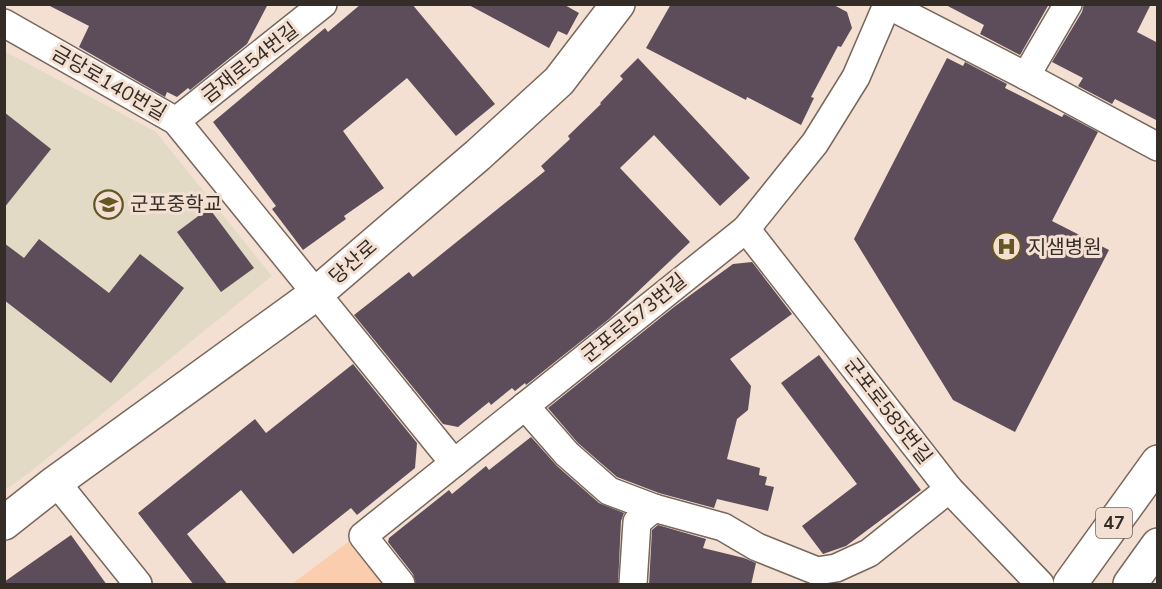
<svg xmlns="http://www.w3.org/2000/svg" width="1162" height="589" font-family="'Nunito Sans','Noto Sans KR',sans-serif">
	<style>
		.education { fill: #e2dac5 }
		.green { fill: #f9cdae }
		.building { fill: #5d4d5a }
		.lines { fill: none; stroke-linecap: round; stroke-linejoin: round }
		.street-casing { stroke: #78675b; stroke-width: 30 }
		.secondary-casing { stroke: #78675b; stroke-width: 36 }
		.primary-casing { stroke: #78675b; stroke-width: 36 }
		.street { stroke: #fff; stroke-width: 27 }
		.secondary { stroke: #fff; stroke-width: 33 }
		.primary { stroke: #fff; stroke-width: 33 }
		.labels { text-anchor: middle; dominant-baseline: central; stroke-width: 6; stroke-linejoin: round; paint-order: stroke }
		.shield { fill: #f4e0d2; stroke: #6e635a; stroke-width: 1.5 }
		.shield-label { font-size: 18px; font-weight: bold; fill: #342d27 }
		.street-label { font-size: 20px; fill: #342d27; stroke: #f4e0d2 }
		.poi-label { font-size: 20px; fill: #342d27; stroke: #f4e0d2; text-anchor: start }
	</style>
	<rect width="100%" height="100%" fill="#f4e0d2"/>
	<path class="education" d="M4,51L156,132L272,276L29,473L5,490Z"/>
	<path class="green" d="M352,539L387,584H292Z"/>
	<g class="building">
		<path d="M46,4H268L247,44L190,90L188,88L177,97L167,92L165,97L79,47L89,26Z"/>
		<path d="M361,4H412L495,104L456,136L407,78L343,131L384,188L344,216L346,219L303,250L272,209L276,206L213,122L325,28L328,32Z"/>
		<path d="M467,4H563L579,13L567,35L558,31L549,48Z"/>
		<path d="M671,4H832L847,12L852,28L841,47L838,46L811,97L814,98L801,125L747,97L746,100L646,48Z"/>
		<path d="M944,4H1049L1020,55L980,34L984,25Z"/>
		<path d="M1084,4H1151L1137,32L1158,43V121L1115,99L1112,104L1078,86L1083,78L1052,62L1082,12Z"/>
		<path d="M638,58L750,178L720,206L654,135L620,168L690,242L609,319L526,385L525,383L515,391L512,388L491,405L489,402L458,427L443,424L354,315L409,272L413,277L545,171L541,166L570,139L568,136L601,104L600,103L623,79L620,76Z"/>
		<path d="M947,58L963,66L965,62L1007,84L1005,88L1062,117L1064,114L1098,132L1052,221L1109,250L1015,432L953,400L854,239Z"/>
		<path d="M4,112L51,149L4,208Z"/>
		<path d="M209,208L254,268L221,292L177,232Z"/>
		<path d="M39,239L109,293L140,254L184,288L111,383L4,300V243L24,258Z"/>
		<path d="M752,262L792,314L730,359L751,386L748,410L737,419L727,459L760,468L759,475L767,477L765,485L774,487L768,511L717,499L714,508L659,493L617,477L578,443L548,408L674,307L733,264Z"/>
		<path d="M819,355L921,490L846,546L823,554L802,526L857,484L781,383Z"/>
		<path d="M353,364L417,443L415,468L357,515L351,508L293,554L241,490L187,534L228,585H194L138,513L255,419L266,433Z"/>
		<path d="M531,437L557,466L599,503L624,513L621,521L618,585H416L413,574L388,542L389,538L449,490L452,494L486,466L489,470Z"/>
		<path d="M658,525L706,539L703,548L744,558L756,563L751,585H649L652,530Z"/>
		<path d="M71,535L107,585H4V582Z"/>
	</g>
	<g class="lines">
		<defs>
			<g id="street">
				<path d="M886,4L1026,76L1158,147"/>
				<path d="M4,23L176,121L454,463"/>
				<path d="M1026,76L1068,4"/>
				<path d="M176,121L323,4"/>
				<path d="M746,229L949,489L1040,584"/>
				<path d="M525,406L567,454L609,491L654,508"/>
				<path d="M56,482L138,584"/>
				<path d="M401,584L363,536L746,229L815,143L856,77L887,5"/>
				<path d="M633,584L637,522L654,508L723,527L757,547L817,571L836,568L869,553L949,489"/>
			</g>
			<path id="secondary" d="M4,523L56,482L317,293L478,155L559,81L618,4"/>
			<g id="primary">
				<path d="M1070,584L1158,462"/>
				<path d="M1130,584L1158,545"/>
			</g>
		</defs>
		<use href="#street" class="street-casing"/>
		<use href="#secondary" class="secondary-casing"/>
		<use href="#primary" class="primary-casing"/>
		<use href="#street" class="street"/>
		<use href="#secondary" class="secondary"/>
		<use href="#primary" class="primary"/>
	</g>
	<defs>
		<symbol id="school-ring" viewBox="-11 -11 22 22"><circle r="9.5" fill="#f4e0d2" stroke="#645724" stroke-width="1.5"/><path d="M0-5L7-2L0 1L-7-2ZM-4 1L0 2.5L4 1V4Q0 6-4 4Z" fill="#645724"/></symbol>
		<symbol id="hospital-ring" viewBox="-11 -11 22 22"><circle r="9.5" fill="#f4e0d2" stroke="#645724" stroke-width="1.5"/><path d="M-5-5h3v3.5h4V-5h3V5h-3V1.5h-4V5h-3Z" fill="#645724"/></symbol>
	</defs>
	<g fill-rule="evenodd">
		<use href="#school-ring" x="92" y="188" width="33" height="33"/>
		<use href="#hospital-ring" x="990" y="230" width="33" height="33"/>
	</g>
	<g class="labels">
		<rect class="shield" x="1096" y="508" width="36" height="30" rx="4.5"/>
		<g class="shield-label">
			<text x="1114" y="523">47</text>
		</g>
		<g class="street-label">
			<text transform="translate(250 63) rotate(-38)">금재로54번길</text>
			<text transform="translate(109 83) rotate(30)">금당로140번길</text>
			<text transform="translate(353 262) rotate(-41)">당산로</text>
			<text transform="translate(634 318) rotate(-39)">군포로573번길</text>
			<text transform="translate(888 411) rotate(52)">군포로585번길</text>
		</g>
		<g class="poi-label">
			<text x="130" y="204">군포중학교</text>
			<text x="1028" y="247">지샘병원</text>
		</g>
	</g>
	<rect width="1162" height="589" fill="none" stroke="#342d27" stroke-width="12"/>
</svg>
